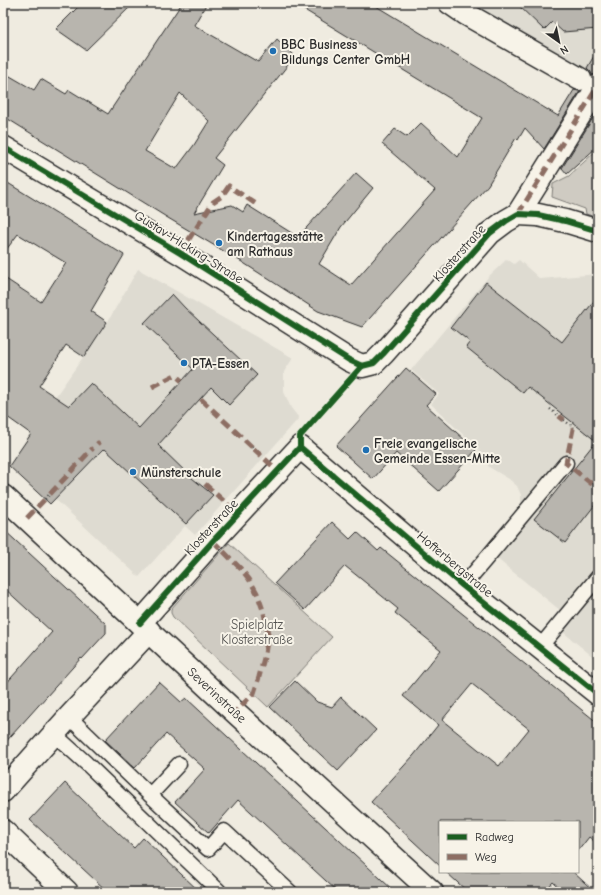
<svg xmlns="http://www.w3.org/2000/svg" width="601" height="895" font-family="'Comic Neue',sans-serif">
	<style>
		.built { fill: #dedbd1 }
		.green { fill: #cfcbc2; stroke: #7d7b76 }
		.building { fill: #b8b5ae; stroke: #2b2b2b; fill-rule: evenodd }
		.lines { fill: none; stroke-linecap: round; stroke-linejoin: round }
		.lane-casing { stroke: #2b2b2b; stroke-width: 17 }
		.street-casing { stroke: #2b2b2b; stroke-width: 25 }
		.secondary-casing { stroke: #2b2b2b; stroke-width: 25 }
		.path { stroke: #2b2b2b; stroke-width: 2.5; stroke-dasharray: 1 3; stroke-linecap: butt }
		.lane { stroke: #f7f3e8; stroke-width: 14 }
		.street { stroke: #f7f3e8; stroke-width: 22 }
		.secondary { stroke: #f7f3e8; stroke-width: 22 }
		.quiet { stroke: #8d6e63; stroke-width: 5; stroke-dasharray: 10 5; stroke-linecap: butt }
		.cycleway-casing { stroke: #f7f3e8; stroke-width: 8 }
		.cycleway { stroke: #1b5e20; stroke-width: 6 }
		.poi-dot { fill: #1f6fb2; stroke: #f7f3e8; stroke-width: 1.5 }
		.labels { text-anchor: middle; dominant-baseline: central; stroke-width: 4; stroke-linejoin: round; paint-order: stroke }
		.poi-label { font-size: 13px; font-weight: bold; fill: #2b2b2b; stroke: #f7f3e8; text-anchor: start }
		.street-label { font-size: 13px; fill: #2b2b2b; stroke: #f7f3e8 }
		.park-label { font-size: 13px; fill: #545351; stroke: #f7f3e8 }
	</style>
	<rect width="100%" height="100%" fill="#efebe0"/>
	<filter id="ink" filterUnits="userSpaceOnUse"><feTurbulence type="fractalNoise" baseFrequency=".025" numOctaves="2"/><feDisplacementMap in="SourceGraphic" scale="8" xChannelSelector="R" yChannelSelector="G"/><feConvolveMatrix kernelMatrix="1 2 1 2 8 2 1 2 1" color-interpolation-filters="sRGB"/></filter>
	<g filter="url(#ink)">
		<g class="built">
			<path d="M453,3H598V90Z"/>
			<path d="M507,259L514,264L519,260L540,279L598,274V661L563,632L572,620L485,549L521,507V495L517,486L509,479L489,467L479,450L431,404L439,394L411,370L489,276Z"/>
			<path d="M138,269L293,358L284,372V392L291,408L299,418L195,535L185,526L139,577L55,499L50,504L9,466L34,427L107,323Z"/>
		</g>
		<g class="green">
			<path d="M598,149V218L586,214L585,209L552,197L553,184L569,176Z"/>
			<path d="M229,543L332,637L268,707L173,617L171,613V609Z"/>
		</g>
		<g class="building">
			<path d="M82,3H134L86,50L56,29Z"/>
			<path d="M182,3H207L194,25L258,62L277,39L295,56L214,158L223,165L194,213L232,205L243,212L247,205L298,237L356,173L373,188L341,227L319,264L351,285L435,190L382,144L395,129L407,137L421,123L458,157L482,118L293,3H371L558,116L574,90L580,91L544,149L525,128L518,140L516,138L488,185L362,327L318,311L242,262L168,218L3,116V72L34,90L41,79L66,94L69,90L108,114ZM180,93L209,121L194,145L176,169L145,151Z"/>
			<path d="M516,3H598V29L563,32L552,22L544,30Z"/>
			<path d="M598,49V74L592,75L591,72L587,68Z"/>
			<path d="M598,110V146L567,174L562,168Z"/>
			<path d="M3,180L124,255L91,311L107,322L95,340L84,357L66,345L39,386L69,406L91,383L139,428L193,369L144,323L172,294L185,308L257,375L229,405L211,387L158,445L192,478L213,495L186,524L105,449L104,450L103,449L50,504L9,466L31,434L3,414V277L41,302L66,263L18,234L3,254Z"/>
			<path d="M486,282L562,342L598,296V501L565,543L534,519L596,441L528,387L523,393L466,347L470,342L451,327Z"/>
			<path d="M406,368L436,394L426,405L476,450L439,491L396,453L373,479L336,446Z"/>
			<path d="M332,522L350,539L357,532L378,551L381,548L598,723V844L589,837L578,851V822H440V866L371,802L414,755L438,725L403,696L441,650L395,613L398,609L345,566L305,610L275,583ZM472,684L529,729L499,766L442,720Z"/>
			<path d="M3,529L106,624V633L82,659L81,658L3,745V687L52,632L3,587Z"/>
			<path d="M295,681L317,702L332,707L341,697L376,730L338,771L270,707Z"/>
			<path d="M159,682L181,702L186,698L395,892H338L238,800L209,833L175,802L205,769L166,734L135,768L105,740Z"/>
			<path d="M65,783L134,848L143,838L200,892H108L30,820Z"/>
			<path d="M446,872H573L595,892H564L553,882L544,892H468Z"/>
		</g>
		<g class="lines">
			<defs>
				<g id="lane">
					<path d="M463,586L490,554L566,463"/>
					<path d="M540,647L598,577"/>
					<path d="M69,717L150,795L208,849L224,831L290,892"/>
					<path d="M54,734L86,763L219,891"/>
					<path d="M150,795L179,764"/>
				</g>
				<g id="street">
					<path d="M3,147L180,253L349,360L362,366L374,363L383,354L490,233L506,221L518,214L538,215L565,221L598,231"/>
					<path d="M518,214L598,86"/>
					<path d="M3,496L235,712L432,892"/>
					<path d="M140,623L213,541L300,447L463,586L598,694"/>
					<path d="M3,791L69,717L149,631"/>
					<path d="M3,831L67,892"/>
				</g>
				<path id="secondary" d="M450,3L466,14L580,79"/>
			</defs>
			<use href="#lane" class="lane-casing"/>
			<use href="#street" class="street-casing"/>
			<use href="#secondary" class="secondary-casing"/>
			<g class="path">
				<path d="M550,409L559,416"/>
				<path d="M564,420L574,428"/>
				<path d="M252,447L254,449"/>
				<path d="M45,499L50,494"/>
			</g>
			<use href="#lane" class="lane"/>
			<use href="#street" class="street"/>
			<use href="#secondary" class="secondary"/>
			<g class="quiet">
				<path d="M518,214L598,86"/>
				<path d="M180,253L213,202L222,196L229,186L259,206"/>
				<path d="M152,387L175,375L182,381"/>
				<path d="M201,399L252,447"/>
				<path d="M559,416L564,420"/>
				<path d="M574,428L573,429L566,463L598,489"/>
				<path d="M97,444L99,442"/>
				<path d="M254,449L278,471"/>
				<path d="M205,484L238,514"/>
				<path d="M50,494L93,448"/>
				<path d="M27,518L45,499"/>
				<path d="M213,541L241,569L249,579L257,593L264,613L268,634L265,654L259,677L254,693L235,712"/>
			</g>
			<defs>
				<g id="cycleway">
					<path d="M3,147L180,253L349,360L362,366"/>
					<path d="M362,366L374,363L383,354L490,233L506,221L518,214L538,215L565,221L598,231"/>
					<path d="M300,447L463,586L598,694"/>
					<path d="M300,447V436L362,366"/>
					<path d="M140,623L213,541L300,447"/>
				</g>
			</defs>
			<use href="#cycleway" class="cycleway-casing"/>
			<use href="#cycleway" class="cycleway"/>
		</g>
	</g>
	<g class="poi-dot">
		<circle cx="273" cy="51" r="4"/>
		<circle cx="219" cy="243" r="4"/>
		<circle cx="184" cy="363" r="4"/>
		<circle cx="366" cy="450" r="4"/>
		<circle cx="133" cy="472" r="4"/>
	</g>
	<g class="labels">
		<g class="poi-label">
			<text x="281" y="44">BBC Business<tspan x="281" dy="15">Bildungs Center GmbH</tspan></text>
			<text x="227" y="236">Kindertagesstätte<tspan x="227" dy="15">am Rathaus</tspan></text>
			<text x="192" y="363">PTA-Essen</text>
			<text x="374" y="443">Freie evangelische<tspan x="374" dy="15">Gemeinde Essen-Mitte</tspan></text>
			<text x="141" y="472">Münsterschule</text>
		</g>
		<g class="street-label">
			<text transform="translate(189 247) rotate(32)">Gustav-Hicking-Straße</text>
			<text transform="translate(459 253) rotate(-48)">Klosterstraße</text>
			<text transform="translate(211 527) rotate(-47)">Klosterstraße</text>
			<text transform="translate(455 564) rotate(40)">Hofterbergstraße</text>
			<text transform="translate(217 695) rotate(43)">Severinstraße</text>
		</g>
		<g class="park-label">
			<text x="257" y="624">Spielplatz<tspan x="257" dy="15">Klosterstraße</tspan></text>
		</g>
	</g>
	<rect width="601" height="895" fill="none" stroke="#f7f3e8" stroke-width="16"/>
	<rect x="8" y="8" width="585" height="879" fill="none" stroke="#2b2b2b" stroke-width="1.5" filter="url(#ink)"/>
	<rect x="439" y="821" width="140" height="52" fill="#f7f3e8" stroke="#a5a39c"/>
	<rect x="447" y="834" width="20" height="6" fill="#1b5e20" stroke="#a5a39c"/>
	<text x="475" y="841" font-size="12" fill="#2b2b2b">Radweg</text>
	<rect x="447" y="854" width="20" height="6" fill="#8d6e63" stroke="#a5a39c"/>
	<text x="475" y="861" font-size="12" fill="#2b2b2b">Weg</text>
	<g transform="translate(559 42) rotate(147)" stroke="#f7f3e8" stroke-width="3" paint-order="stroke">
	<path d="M0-3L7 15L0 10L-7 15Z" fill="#2b2b2b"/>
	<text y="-6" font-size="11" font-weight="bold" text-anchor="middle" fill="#2b2b2b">N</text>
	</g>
</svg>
